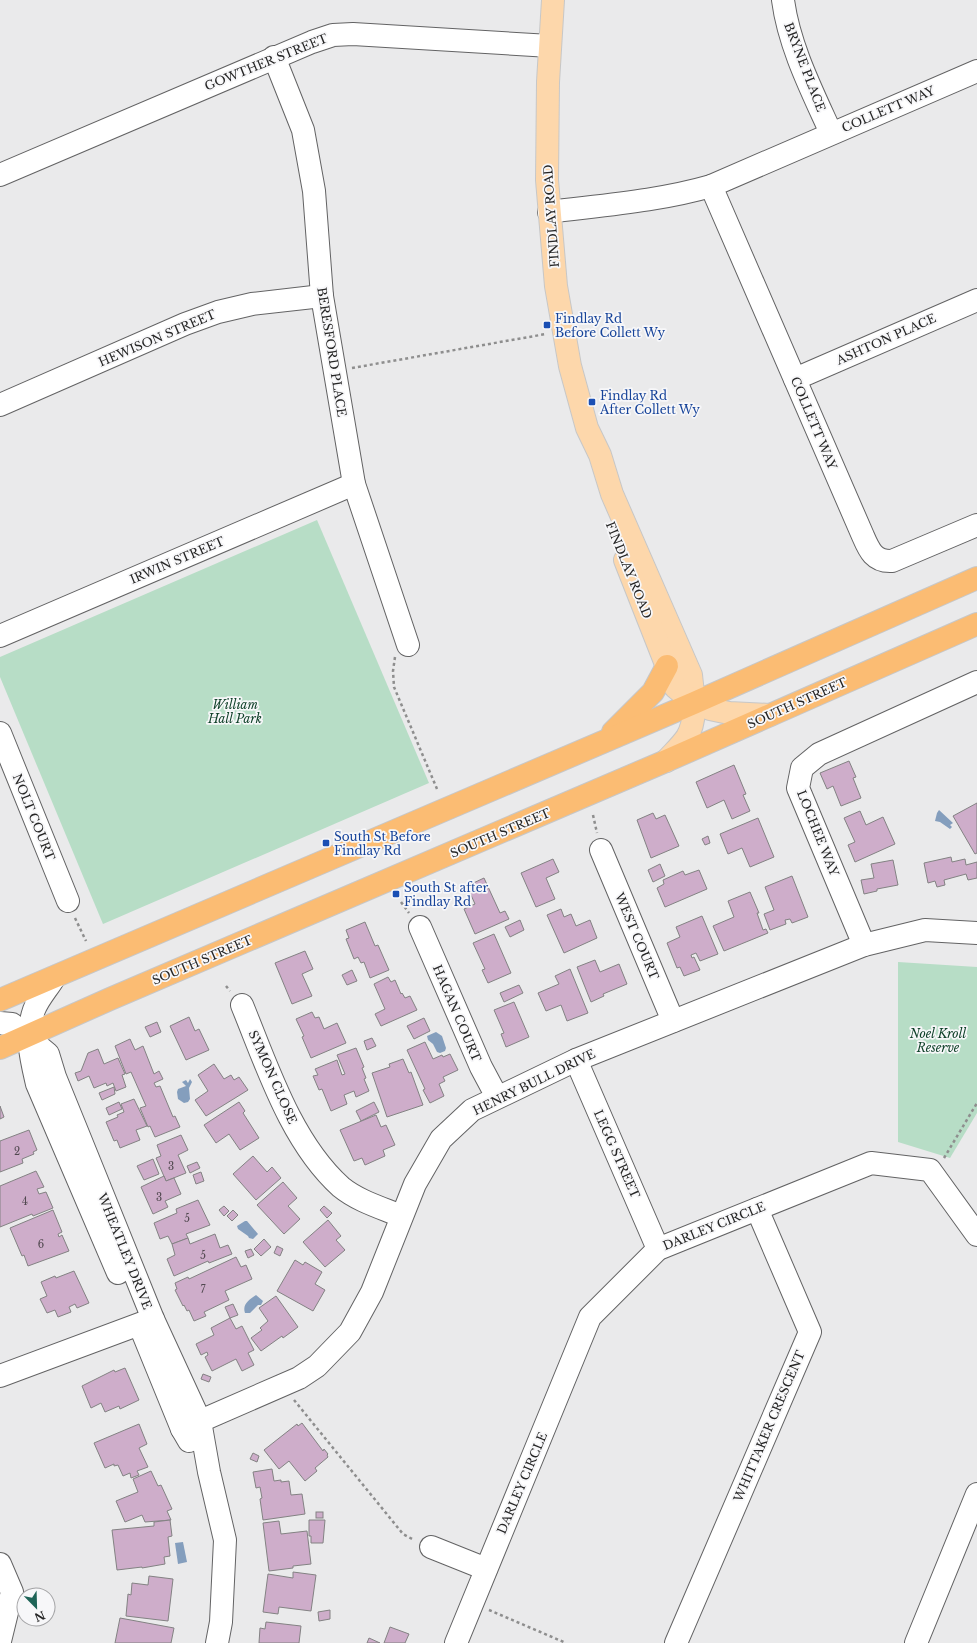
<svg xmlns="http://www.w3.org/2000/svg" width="977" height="1643" font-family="'Libre Baskerville',serif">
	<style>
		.green { fill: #b7ddc6 }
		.water { fill: #849ebd }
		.building { fill: #ceadca; stroke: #838283 }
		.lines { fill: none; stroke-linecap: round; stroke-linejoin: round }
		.minor-casing { stroke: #636364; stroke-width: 24 }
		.major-casing { stroke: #c7c7c7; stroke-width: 24 }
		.highway-casing { stroke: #c7c7c7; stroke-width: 24 }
		.path { stroke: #8e8e8e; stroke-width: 2.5; stroke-dasharray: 3 3; stroke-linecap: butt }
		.minor { stroke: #fff; stroke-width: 22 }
		.major { stroke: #fdd7ab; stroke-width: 22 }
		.highway { stroke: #fbbc73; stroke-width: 22 }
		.transit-dot { fill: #1a4fb4; stroke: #f7f7f9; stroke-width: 1.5 }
		.labels { text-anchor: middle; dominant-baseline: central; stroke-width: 3.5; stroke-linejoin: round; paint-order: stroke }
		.number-label { font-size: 10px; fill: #50484f }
		.street-label { font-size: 12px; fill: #262626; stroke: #f7f7f9 }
		.transit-label { font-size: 12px; fill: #164399; stroke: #f7f7f9; text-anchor: start }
		.park-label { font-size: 12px; font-style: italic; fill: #0f4129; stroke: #f7f7f9 }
	</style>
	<rect width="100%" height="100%" fill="#eaeaeb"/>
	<g class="green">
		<path d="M317,520L429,783L103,924L0,677V657Z"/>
		<path d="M898,962L977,967V1113L950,1158L898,1142Z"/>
	</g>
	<g class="water">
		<path d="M939,810L953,823L950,825L952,827L950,829L940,822L935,821L937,813Z"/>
		<path d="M436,1032L442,1036L446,1048L445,1051L440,1053L437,1052L433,1044L428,1040L427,1036Z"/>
		<path d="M190,1079L192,1082L189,1088L190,1099L188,1102L184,1103L178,1099L177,1092L178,1089L186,1086L182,1082L186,1080L188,1083Z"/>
		<path d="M245,1221H247L258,1234L253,1239L249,1238L248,1236L238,1229L237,1226Z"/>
		<path d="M256,1295L263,1301L261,1305H258L250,1313H245C242,1304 249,1300 256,1295Z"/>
		<path d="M183,1542L187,1562L178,1564L175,1543Z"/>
	</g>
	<g class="building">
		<path d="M849,761L856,777L853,778L861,798L841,806L833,786L827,789L820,773Z"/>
		<path d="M734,765L746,794L743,795L750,811L732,819L724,800L707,808L696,782Z"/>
		<path d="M977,803V853L975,854L953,816Z"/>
		<path d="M860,811L866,825L883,817L895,844L855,862L848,845L855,842L844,818Z"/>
		<path d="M653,813L656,819L665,815L679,846L651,858L637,820Z"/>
		<path d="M758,818L774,857L750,867L742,848L728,854L720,834Z"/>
		<path d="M708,836L710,843L705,845L702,839Z"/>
		<path d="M951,857L952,862L965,859L966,865L977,862V878L968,880L966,874L944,880L945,885L937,887L935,881L928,883L924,863Z"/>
		<path d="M553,859L559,872L546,878L555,899L536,907L521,873Z"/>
		<path d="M893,860L898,885L877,889V891L864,894L861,880L874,878L871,864Z"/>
		<path d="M660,864L665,876L653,882L648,870Z"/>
		<path d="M699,870L707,889L665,907L657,888L664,884L663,880L683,871L685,875Z"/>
		<path d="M792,876L808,917L792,923L790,919L785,920L786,924L770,930L764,914L774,910L765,887Z"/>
		<path d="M484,878L500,913L505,911L509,919L475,934L464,909L475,904L467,886Z"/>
		<path d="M750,892L759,913H757L763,930L766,929L768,933L724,951L713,926L734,917L728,901Z"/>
		<path d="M561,909L564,917L571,914L576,926L590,920L597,938L564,953L547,915Z"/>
		<path d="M702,916L718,954L700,961L696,953L691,955L692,958L694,957L700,970L684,976L680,967L677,968L667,943L680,937L676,927Z"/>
		<path d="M520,920L524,930L510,937L505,927Z"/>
		<path d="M365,922L375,946L378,945L389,970L370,978L364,962L361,963L358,957L354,959L346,939L349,938L346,930Z"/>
		<path d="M494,934L511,973L488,983L482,970L485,969L473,943Z"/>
		<path d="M305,951L313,969L302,974L312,996L292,1004L275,963Z"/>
		<path d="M595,960L600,972L619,964L627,984L603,994L604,996L591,1002L577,967Z"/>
		<path d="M570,969L588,1013L567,1021L561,1005L546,1011L538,993L559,984L555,976Z"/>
		<path d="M352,970L357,981L347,985L342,975Z"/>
		<path d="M388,977L391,982L395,980L401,994L402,993L405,998L410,996L417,1010L381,1026L375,1014L385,1009L374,984Z"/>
		<path d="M519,985L523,993L504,1002L500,993Z"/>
		<path d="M514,1002L529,1037L506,1047L501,1034L504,1033L494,1010Z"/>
		<path d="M312,1012L315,1018L319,1017L324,1029L337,1023L346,1043L311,1058L302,1037L304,1036L296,1019Z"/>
		<path d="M189,1017L195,1031L199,1029L209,1050L186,1060L170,1026Z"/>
		<path d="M424,1018L430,1031L414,1039L407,1026Z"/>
		<path d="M157,1022L161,1032L150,1037L145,1027Z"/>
		<path d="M372,1038L376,1046L367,1050L364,1041Z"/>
		<path d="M130,1039L135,1050L143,1046L154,1074L159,1071L163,1079L154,1083L156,1087L160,1086L173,1117L175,1116L180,1127L155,1137L150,1126L148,1127L140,1108L146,1106L131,1072L126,1074L115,1046Z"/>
		<path d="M425,1042L433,1059L442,1055L443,1057L450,1054L458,1070L443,1077L445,1081L439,1084L444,1096L430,1103L423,1090L425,1089L407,1050Z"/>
		<path d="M356,1048L364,1067L362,1068L366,1078L364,1079L369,1091L356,1097L354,1091L344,1095L347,1104L331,1111L322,1089L319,1090L313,1076L318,1075L315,1069L337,1060L342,1075L345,1074L337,1055Z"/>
		<path d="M98,1049L104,1064L118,1058L125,1074L122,1075L126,1087L116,1091L113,1083L107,1086L106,1083L94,1088L89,1076L78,1081L75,1073L81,1071L88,1053Z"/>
		<path d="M403,1059L409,1073L411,1072L423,1105L387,1117L372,1073L390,1067L389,1064Z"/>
		<path d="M214,1064L224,1079L231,1075L234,1080L239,1077L248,1090L206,1116L195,1100L208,1091L198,1075Z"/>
		<path d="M114,1087L115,1094L102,1100L99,1093Z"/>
		<path d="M134,1099L147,1126L136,1130L140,1140L120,1148L117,1140L114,1141L106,1122L118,1117L117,1115L124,1112L121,1104Z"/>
		<path d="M119,1102L122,1109L109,1115L106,1108Z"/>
		<path d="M239,1102L245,1111L243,1113L259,1138L240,1150L229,1134L216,1143L204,1125Z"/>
		<path d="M374,1102L379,1112L361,1121L356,1111Z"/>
		<path d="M0,1106L4,1117L0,1119Z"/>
		<path d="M376,1115L381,1127L386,1125L395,1145L383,1150L385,1156L365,1165L362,1158L354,1161L340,1130Z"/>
		<path d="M29,1130L37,1150L33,1152L34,1154L22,1159L23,1163L0,1172V1141Z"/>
		<path d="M181,1135L188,1150L178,1155L186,1173L166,1181L156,1158L161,1156L157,1145Z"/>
		<path d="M253,1156L267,1172L272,1167L281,1178L256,1200L233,1174Z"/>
		<path d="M153,1159L159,1174L144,1180L137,1166Z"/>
		<path d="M197,1162L200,1168L190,1173L187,1166Z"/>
		<path d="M36,1171L44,1187L37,1189L39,1194L46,1192L53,1208L33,1216L32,1214L0,1227V1186Z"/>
		<path d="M201,1172L204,1181L196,1184L193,1175Z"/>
		<path d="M164,1176L166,1181L174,1178L181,1194L165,1201L168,1207L153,1214L141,1187Z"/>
		<path d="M283,1182L297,1198L288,1206L300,1219L284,1234L257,1205Z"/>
		<path d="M198,1200L210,1225L186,1234L188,1238L172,1244L168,1236L160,1239L154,1223L177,1213L176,1209Z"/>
		<path d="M224,1206L229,1211L224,1216L219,1210Z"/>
		<path d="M324,1206L332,1213L327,1218L320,1210Z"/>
		<path d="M53,1210L62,1232L58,1234L59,1237L62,1235L69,1251L28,1266L24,1255L22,1256L10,1228Z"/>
		<path d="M233,1210L238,1215L232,1221L227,1216Z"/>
		<path d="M328,1220L341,1236L336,1240L345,1250L325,1267L303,1242Z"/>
		<path d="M215,1234L220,1248L228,1245L232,1254L209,1263L208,1261L174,1276L167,1259L175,1255L172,1244L188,1238L190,1244Z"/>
		<path d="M264,1239L271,1247L261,1256L254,1249Z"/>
		<path d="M277,1246L283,1249L280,1256L274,1253Z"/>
		<path d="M251,1249L254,1255L248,1258L245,1251Z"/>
		<path d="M236,1257L241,1267L246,1265L252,1279L225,1291L229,1300L204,1312L206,1316L194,1321L189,1310L187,1311L184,1305L183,1306L175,1290L177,1289L175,1283L188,1277L189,1279Z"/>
		<path d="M295,1260L303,1265L305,1262L322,1272L315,1284L325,1290L313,1311L277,1291Z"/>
		<path d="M74,1271L89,1303L77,1308L75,1304L69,1307L71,1312L58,1317L55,1310L47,1313L40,1299L47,1296L41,1282L55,1276L56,1278Z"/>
		<path d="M276,1296L298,1327L283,1338L282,1336L261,1351L251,1338L262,1330L260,1328L268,1321L259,1308Z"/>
		<path d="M233,1304L238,1315L230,1318L225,1307Z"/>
		<path d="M230,1318L236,1329L242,1326L254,1350L248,1353L254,1365L242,1371L236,1359L212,1371L205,1357L208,1355L207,1352L201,1355L196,1344L214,1335L211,1328Z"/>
		<path d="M125,1368L139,1400L120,1409L119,1406L105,1412L101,1403L91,1408L82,1386L114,1370L115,1372Z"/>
		<path d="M203,1374L211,1377L209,1382L201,1379Z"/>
		<path d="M302,1423L323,1451L324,1449L328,1454L327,1455L328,1457L315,1468L317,1471L305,1481L289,1461L279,1469L264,1450L297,1424L298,1426Z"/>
		<path d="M139,1424L147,1444L139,1448L148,1467L137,1471L139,1475L131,1478L130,1473L123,1476L118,1465L114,1466V1464L105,1468L94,1443Z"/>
		<path d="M253,1453L259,1456L257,1462L250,1459Z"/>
		<path d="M272,1469L274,1481L281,1480V1482L289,1481L291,1495L302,1494L305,1514L263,1520L260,1499L262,1498L260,1487L256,1488L253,1472Z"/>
		<path d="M151,1471L158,1486L161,1485L172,1509L167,1511L171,1520L145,1522L142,1515L125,1522L116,1501L138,1492L133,1479Z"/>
		<rect x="316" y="1512" width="7" height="6"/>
		<path d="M170,1520L172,1536L168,1537L170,1556L164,1557L165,1564L142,1568V1567L117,1570L112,1530L154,1526V1522Z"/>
		<path d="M309,1520H325L323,1543H311V1536H309Z"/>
		<path d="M279,1521L281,1534L307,1531L311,1564L293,1566V1568L269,1571L263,1523Z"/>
		<path d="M293,1572L316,1575L311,1611L279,1607L278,1614L263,1612L268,1574L293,1578Z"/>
		<path d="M149,1576L173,1579L168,1621L126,1616L128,1594L131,1595L132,1583L148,1585Z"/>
		<path d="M330,1610V1619L319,1621L318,1612Z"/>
		<path d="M120,1618L174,1628L171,1643H115Z"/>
		<path d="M266,1622L301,1626L299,1643H259L260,1628L265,1629Z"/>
		<path d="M390,1627L409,1634L405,1643H384Z"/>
		<path d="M369,1638L380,1643H367Z"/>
	</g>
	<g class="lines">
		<defs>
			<g id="minor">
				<path d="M783,0C789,46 812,91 831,133"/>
				<path d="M274,57L303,130L314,191L322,296L354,484L408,645"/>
				<path d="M0,175L312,42L333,35L353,34L550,46"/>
				<path d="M711,186L863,536C869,550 874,562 892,561L977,525"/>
				<path d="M549,212C604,205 659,201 711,186L977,71"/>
				<path d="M795,379L977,300"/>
				<path d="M0,405L185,324L218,312L252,304L322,296"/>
				<path d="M0,636L354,484"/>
				<path d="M0,733L68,901"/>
				<path d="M601,850L673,1021"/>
				<path d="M420,927L481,1067L497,1097"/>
				<path d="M864,945L798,788L802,768L819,754L977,682"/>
				<path d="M54,978C48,988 38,999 34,1010C25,1036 31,1058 37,1084L118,1273"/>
				<path d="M242,1005C267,1066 291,1142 341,1187C358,1201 382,1208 401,1216"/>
				<path d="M0,1023L12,1024L48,1054L55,1077L81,1141L153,1319L200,1421L209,1472L225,1540L221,1622L217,1643"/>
				<path d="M576,1060L658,1249"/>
				<path d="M142,1331L182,1429L189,1441"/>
				<path d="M0,1376L153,1319"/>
				<path d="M182,1429L299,1378L317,1366L350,1332L372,1292L415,1184L441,1139L472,1110L576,1060L864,945L925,930L977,933"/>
				<path d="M431,1547L486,1569"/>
				<path d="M0,1564L12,1592L0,1641"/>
				<path d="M456,1643L590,1317L658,1249L871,1163L930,1170L977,1235"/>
				<path d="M676,1643L810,1332L757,1209"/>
				<path d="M916,1643L977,1494"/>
			</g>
			<g id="major">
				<path d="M553,0L548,82L547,180L556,286L570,366L587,428L600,455L612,494L691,675C693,696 698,718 687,737C681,746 673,753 666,761"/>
				<path d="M625,560L675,687L694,703L710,709L729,713L770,715"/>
			</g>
			<g id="highway">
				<path d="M613,732L653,692L667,666"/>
				<path d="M0,1000L694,703L977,578"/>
				<path d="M0,1048L110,999L666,761L977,624"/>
			</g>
		</defs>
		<use href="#minor" class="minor-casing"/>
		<use href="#major" class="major-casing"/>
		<use href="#highway" class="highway-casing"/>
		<g class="path">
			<path d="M352,368L546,334"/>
			<path d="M395,657L393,671L394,687L437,789"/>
			<path d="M593,815L597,833"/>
			<path d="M401,902L409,913"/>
			<path d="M75,918L86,941"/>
			<path d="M226,986L230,991"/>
			<path d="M944,1158L977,1103"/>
			<path d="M294,1400L403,1534L414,1540"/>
			<path d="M489,1610L566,1643"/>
		</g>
		<use href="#minor" class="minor"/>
		<use href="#major" class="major"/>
		<use href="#highway" class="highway"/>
	</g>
	<g class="transit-dot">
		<rect x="543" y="321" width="8" height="8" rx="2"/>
		<rect x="588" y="398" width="8" height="8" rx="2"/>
		<rect x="322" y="839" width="8" height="8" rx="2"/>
		<rect x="392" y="890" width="8" height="8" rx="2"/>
	</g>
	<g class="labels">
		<g class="number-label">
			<text x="17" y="1151">2</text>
			<text x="171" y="1166">3</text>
			<text x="159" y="1197">3</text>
			<text x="25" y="1201">4</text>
			<text x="187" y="1218">5</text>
			<text x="41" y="1244">6</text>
			<text x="203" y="1255">5</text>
			<text x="203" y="1289">7</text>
		</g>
		<g class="street-label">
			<text transform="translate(266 62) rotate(-22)">GOWTHER STREET</text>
			<text transform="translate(805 67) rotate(69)">BRYNE PLACE</text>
			<text transform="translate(888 109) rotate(-23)">COLLETT WAY</text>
			<text transform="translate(551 216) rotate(-94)">FINDLAY ROAD</text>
			<text transform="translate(157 338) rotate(-23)">HEWISON STREET</text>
			<text transform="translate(886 339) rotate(-24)">ASHTON PLACE</text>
			<text transform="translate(332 352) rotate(81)">BERESFORD PLACE</text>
			<text transform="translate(814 423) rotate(67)">COLLETT WAY</text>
			<text transform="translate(177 560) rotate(-23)">IRWIN STREET</text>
			<text transform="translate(629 570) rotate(68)">FINDLAY ROAD</text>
			<text transform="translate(797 703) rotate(-24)">SOUTH STREET</text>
			<text transform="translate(34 817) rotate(68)">NOLT COURT</text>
			<text transform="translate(500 833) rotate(-23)">SOUTH STREET</text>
			<text transform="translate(818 833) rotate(68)">LOCHEE WAY</text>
			<text transform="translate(637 936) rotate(67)">WEST COURT</text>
			<text transform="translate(202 960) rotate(-23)">SOUTH STREET</text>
			<text transform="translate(457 1013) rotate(67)">HAGAN COURT</text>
			<text transform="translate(273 1077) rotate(66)">SYMON CLOSE</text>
			<text transform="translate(534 1082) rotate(-26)">HENRY BULL DRIVE</text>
			<text transform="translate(617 1154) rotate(66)">LEGG STREET</text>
			<text transform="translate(714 1226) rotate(-22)">DARLEY CIRCLE</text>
			<text transform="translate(125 1251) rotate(68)">WHEATLEY DRIVE</text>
			<text transform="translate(769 1426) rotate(-67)">WHITTAKER CRESCENT</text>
			<text transform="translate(522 1483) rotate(-67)">DARLEY CIRCLE</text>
		</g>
		<g class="transit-label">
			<text x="555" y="318">Findlay Rd<tspan x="555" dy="14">Before Collett Wy</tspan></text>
			<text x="600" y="395">Findlay Rd<tspan x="600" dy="14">After Collett Wy</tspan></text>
			<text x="334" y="836">South St Before<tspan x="334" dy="14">Findlay Rd</tspan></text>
			<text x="404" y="887">South St after<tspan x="404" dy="14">Findlay Rd</tspan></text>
		</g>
		<g class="park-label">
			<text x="235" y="704">William<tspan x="235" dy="14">Hall Park</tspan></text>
			<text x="938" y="1033">Noel Kroll<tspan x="938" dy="14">Reserve</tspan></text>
		</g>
	</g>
	<g transform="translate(36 1607) rotate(157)"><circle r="19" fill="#f7f7f9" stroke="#a3a3a5"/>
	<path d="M0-3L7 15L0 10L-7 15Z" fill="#1e6457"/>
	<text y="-6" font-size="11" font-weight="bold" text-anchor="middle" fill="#262626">N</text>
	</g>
</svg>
